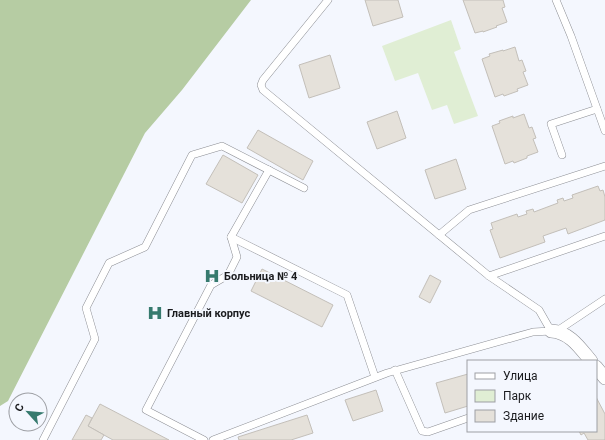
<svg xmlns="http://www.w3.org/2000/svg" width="605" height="440" font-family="Roboto,sans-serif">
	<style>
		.green { fill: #e0eed4 }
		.forest { fill: #b6cca3 }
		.building { fill: #e5e1da; stroke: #c3bfb9 }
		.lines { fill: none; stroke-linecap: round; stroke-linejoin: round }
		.lane-casing { stroke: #8c8e94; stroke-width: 8 }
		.street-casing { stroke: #8c8e94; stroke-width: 14 }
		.lane { stroke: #fff; stroke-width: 7 }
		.street { stroke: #fff; stroke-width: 13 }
		.labels { text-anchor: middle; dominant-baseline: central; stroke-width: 4; stroke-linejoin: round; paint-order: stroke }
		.poi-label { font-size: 11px; font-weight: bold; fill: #1a1b1e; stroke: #f4f7fe; text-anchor: start }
	</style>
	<rect width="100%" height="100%" fill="#f4f7fe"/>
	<path class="green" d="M451,20L461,49L454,52L478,116L454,124L447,105L432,110L418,73L395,81L382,46Z"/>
	<path class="forest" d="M0,0H251L182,90L145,133L8,401L0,406Z"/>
	<g class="building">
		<path d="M365,0H398L403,17L373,26Z"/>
		<path d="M463,0H503L505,7L502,8L507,22L496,26L497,27L483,32V31L475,33Z"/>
		<path d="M515,47L519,61L522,60L526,71L523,72L528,85L517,89L518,91L504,96L503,94L495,97L482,59L490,56L489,54L503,50V51Z"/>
		<path d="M330,55L340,88L309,98L299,65Z"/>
		<path d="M397,111L406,138L377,149L367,122Z"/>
		<path d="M524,114L529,128L532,127L536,138L533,139L538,152L527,156V158L514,163L513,161L505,164L492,126L500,123L499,121L513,116V118Z"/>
		<path d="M258,130L313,161L303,180L247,148Z"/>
		<path d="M223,155L258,175L242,203L206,184Z"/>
		<path d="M456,159L466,189L435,199L425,170Z"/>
		<path d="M598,186L600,191L603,190L605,197V220L568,234L566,228L543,236L545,242L500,258L490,230L493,229L491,223L517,214L518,217L527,214L526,211L533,209L534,212L558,203L557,200L563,198L564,201L573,198L572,195Z"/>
		<path d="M262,269L333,305L322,327L251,291Z"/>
		<path d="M430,275L441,281L430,303L419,297Z"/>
		<path d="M468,374V406L445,413L436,383Z"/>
		<path d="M376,390L383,411L353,421L345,400Z"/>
		<path d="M596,397L605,414V440H588L584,433L581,435L579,431H596Z"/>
		<path d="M100,404L169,440H113L104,435L88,426Z"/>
		<path d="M86,415L92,418L88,426L104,435L101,440H72Z"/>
		<path d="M307,415L313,433L291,440H239L238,437Z"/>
	</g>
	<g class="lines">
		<defs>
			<g id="lane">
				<path d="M556,0L571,36L605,131"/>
				<path d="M562,155L551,124L597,109"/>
				<path d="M439,235L469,210L605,166"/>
				<path d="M231,237L347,295L375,377"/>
				<path d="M489,276L605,236"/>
				<path d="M557,331L605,299"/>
				<path d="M395,370L422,431L428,432L468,418"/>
				<path d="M43,440L95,339L86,308L109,263L145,247L192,155L222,146L304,188"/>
				<path d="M204,440L146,410L211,285L228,275L237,257L231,237L269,170"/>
				<path d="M213,440L387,373L533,332L551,331L539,310L489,276L263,90L261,85L263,80L328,0"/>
			</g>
			<g id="street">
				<path d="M551,331C570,332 580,348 591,361"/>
				<path d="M596,367L605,378"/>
			</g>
		</defs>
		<use href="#lane" class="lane-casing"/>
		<use href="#street" class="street-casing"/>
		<use href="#lane" class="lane"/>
		<use href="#street" class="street"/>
	</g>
	<defs>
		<symbol id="hospital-bare" viewBox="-9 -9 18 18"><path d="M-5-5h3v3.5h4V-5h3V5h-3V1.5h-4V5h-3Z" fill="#367a6e" stroke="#f4f7fe" stroke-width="2.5" paint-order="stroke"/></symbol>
	</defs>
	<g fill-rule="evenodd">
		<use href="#hospital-bare" x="201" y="265" width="22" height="22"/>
		<use href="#hospital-bare" x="144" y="302" width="22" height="22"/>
	</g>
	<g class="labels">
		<g class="poi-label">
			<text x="224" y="276">Больница № 4</text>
			<text x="167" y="313">Главный корпус</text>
		</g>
	</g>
	<rect x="467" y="360" width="130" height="72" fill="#f4f7fe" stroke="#9d9fa4"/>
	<rect x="475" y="373" width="20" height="6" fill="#ffffff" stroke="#9d9fa4"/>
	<text x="503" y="380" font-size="12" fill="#1a1b1e">Улица</text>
	<rect x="475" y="390" width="20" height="12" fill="#e0eed4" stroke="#9d9fa4"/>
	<text x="503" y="400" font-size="12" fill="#1a1b1e">Парк</text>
	<rect x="475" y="410" width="20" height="12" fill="#e5e1da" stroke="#9d9fa4"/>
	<text x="503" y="420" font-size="12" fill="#1a1b1e">Здание</text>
	<g transform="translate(28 412) rotate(297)"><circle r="19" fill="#f4f7fe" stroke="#9d9fa4"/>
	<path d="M0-3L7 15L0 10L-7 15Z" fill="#367a6e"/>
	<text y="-6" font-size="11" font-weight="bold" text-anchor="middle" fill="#1a1b1e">С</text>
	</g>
</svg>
